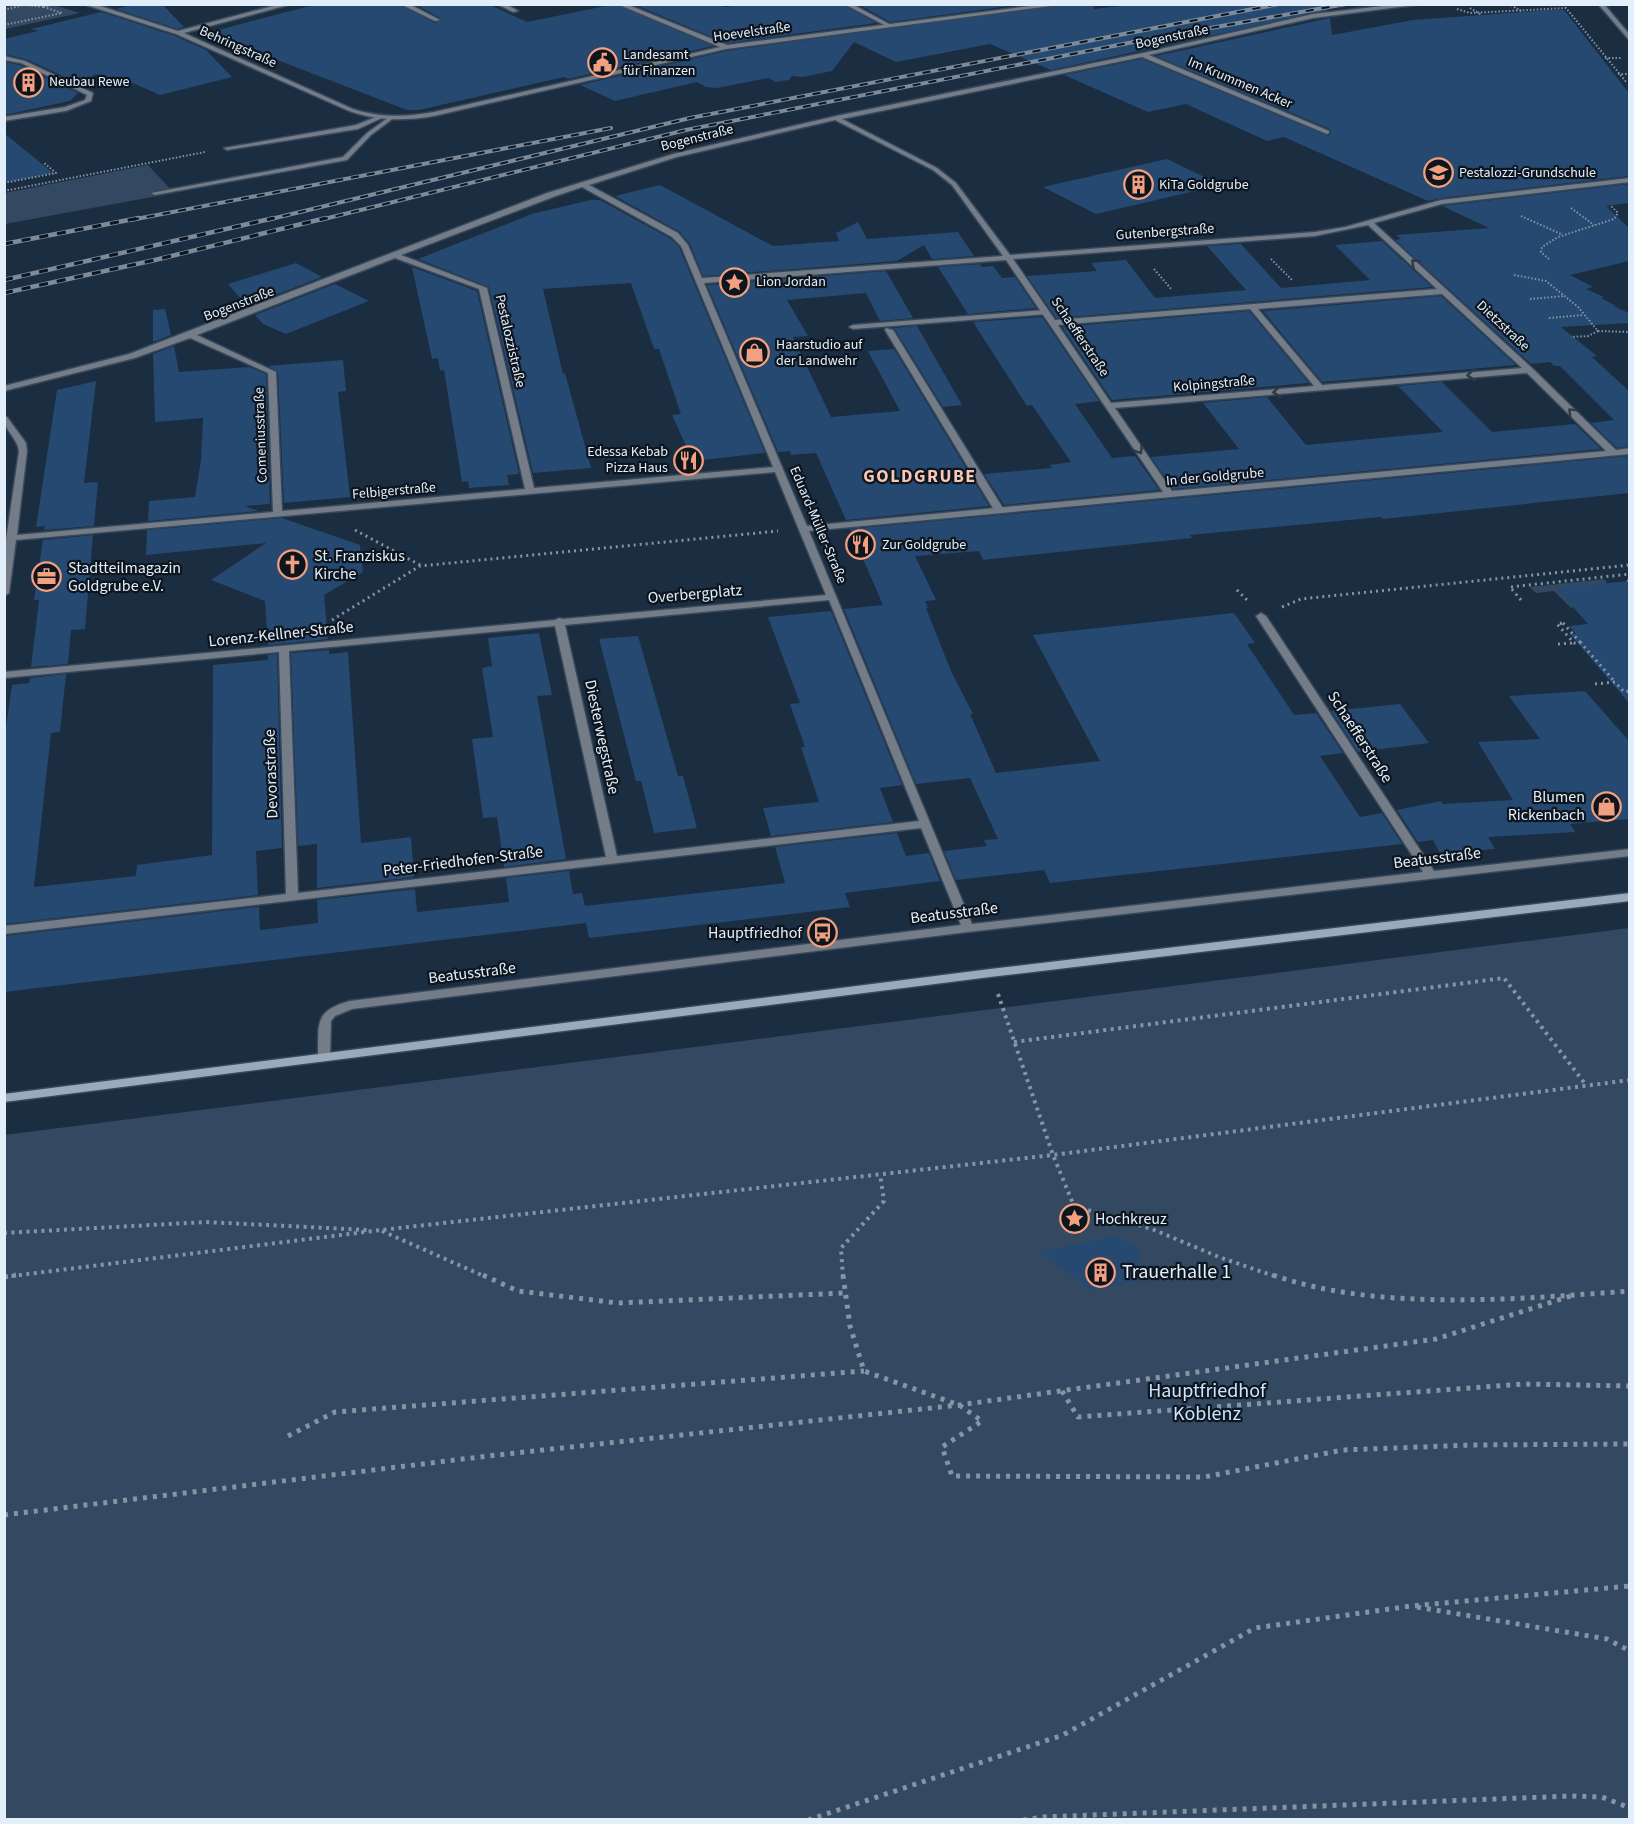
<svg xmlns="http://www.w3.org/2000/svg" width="1634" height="1824" font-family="'Source Sans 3',sans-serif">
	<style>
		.green { fill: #334861 }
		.building { fill: #254971 }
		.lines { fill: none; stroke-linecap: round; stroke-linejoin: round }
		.lane-casing { stroke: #37485b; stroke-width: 3 }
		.street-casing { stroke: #37485b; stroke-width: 3 }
		.secondary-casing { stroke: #37485b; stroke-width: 3 }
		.path-far3 { stroke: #8694a4; stroke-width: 2; stroke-dasharray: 1.5 2; stroke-linecap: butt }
		.path-far2 { stroke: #8694a4; stroke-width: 3; stroke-dasharray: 2 4; stroke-linecap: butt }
		.path-far1 { stroke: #8694a4; stroke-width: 4; stroke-dasharray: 3 4.5; stroke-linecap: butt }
		.path { stroke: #8694a4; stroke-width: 5; stroke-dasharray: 4 6; stroke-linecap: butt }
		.lane { fill: #737c87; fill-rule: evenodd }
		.street { fill: #737c87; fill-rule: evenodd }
		.secondary { fill: #9baabb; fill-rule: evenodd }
		.rail-far1-casing { stroke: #7c8b9b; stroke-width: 4 }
		.rail-casing { stroke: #7c8b9b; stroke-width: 4.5 }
		.rail-far1 { stroke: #0d151e; stroke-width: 2; stroke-dasharray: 8; stroke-linecap: butt }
		.rail { stroke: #0d151e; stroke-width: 3; stroke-dasharray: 9; stroke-linecap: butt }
		.oneway { stroke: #313943 }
		.labels { text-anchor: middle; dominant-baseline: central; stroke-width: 4.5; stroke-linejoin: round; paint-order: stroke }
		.far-street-label { font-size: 14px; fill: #e3eefb; stroke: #0d151e }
		.far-poi-label { font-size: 14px; fill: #e3eefb; stroke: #0d151e; text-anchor: start }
		.poi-label { font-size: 16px; fill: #e3eefb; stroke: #0d151e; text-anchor: start }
		.street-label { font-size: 16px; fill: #e3eefb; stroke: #0d151e }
		.far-district-label { font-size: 18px; font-weight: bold; letter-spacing: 1.5px; fill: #f8c8b5; stroke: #0d151e }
		.near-poi-label { font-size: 20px; fill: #e3eefb; stroke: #0d151e; text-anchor: start }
		.near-park-label { font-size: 20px; fill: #cde4ff; stroke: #0d151e }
	</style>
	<rect width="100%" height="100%" fill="#1b2d41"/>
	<g class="green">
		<path d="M13,5H54L80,13L5,29V7Z"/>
		<path d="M148,165L174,193L5,224V193Z"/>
		<path d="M1604,579L1607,583L1571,608L1554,591L1536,593L1530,587Z"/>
		<path d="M1629,928V1819H5L4,1135Z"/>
	</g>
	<g class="building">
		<path d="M135,4H162L184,27L178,29L116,9Z"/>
		<path d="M317,4H398L435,23L442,19L415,4H488L527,22L615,4L713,46L568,79L564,77L419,110H407L207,33Z"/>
		<path d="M633,4H717L726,7L742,4H842L876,23L727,43Z"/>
		<path d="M858,4H1024L890,22Z"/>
		<path d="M1068,4H1094V9L1138,4H1329V10L1051,70L990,44L896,62L854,42L832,71L803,77L792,76L789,80L776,82L768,78L717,88L706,87L697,82L615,101L580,85L726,51Z"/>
		<path d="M1548,10H1564L1629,93V176L1441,198L1428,201L1284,137L1267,141L1186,104L1148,112L1064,75L1142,59L1328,136L1331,133L1330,129L1156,56L1330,18L1332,35L1413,20Z"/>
		<path d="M101,12L175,36L206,50L232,77L160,95L128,81L117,84L95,74L84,86L26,59L4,54V39L38,31L31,29Z"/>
		<path d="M4,62L20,65L78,93L70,101L4,115Z"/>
		<path d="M4,133L53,173L4,183Z"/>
		<path d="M1167,159L1221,185L1096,214L1043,187Z"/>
		<path d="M1629,184V203L1606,206L1629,228V261L1570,275L1593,287L1586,289L1604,297L1601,298L1616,306H1613L1629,313V323L1561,327L1597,356L1592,357L1629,391V446L1617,448L1591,423L1614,420L1560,366H1554L1550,362L1531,364L1395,240L1401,239L1396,235L1489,228L1442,206Z"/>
		<path d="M660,185L773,246L839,241L836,233L858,222L867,239L958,232L974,256L932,259L924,245L897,261L703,276L690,244L680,232L615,196Z"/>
		<path d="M590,200H600L671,239L679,247L765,453L693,461L672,415L681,414L659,349H654L631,283L543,289L563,374L565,373L591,468L533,473L489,287L418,259L532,214Z"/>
		<path d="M1382,241L1432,287L1056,318L1027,276L1097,271L1091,263L1126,260L1155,298L1246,290L1207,246L1241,244L1281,288L1370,280L1335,245Z"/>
		<path d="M296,263L322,277L247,306L228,284Z"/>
		<path d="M980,264L982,267L993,266L1002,278L1015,277L1036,308L968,314L938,267Z"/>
		<path d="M412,267L477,291L519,474L507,475L509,485L469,488L468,481L462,482L444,370L440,371L438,358L432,359Z"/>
		<path d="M886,271L913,318L880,321L866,293L787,300L808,336L793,337L831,417L900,411L868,351L894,349L989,506L846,520L816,453L791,455L790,451L778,452L707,285Z"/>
		<path d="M335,284L369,301L286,334L263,324L255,315Z"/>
		<path d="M1441,296L1516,365L1322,382L1263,311Z"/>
		<path d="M165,309L171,335L153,342V310Z"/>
		<path d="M1249,311L1309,383L1112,400L1062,327Z"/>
		<path d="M1042,317L1099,401L1075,404L1112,458L1135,456L1159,490L1004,505L984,474L1052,468L1050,465L1071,462L1032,405L1027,406L973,322Z"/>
		<path d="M917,326L962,405L943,407L894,328Z"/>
		<path d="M174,346L179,372L249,367L266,374L270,504L245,506L259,511L148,521L149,501L195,497L201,460L203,418L155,422L153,354Z"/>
		<path d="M343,360L346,391L338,392L350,497L284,503L278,372L268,366Z"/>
		<path d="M96,381L84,483L98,482L94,526L44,530L45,526L36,527L57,390Z"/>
		<path d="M1442,382L1492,432L1575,424L1601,449L1173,489L1151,457L1239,449L1203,403L1267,397L1306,445L1443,432L1398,386Z"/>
		<path d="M1629,456V493L1383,519L1381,517L1190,535L1192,538L983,560L979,551L915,556L936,600L925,601L928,608H926L951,671L973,714H970L996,773L1100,761L1033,635L1234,613L1255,643L1247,644L1294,715L1316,713L1343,753L1320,756L1360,817L1382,813L1402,844L1050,883L1044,870L956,880L944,851L987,846L984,840L998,839L970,778L916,784L844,609L883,605L850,529Z"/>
		<path d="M282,518L360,545L363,572L324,595L328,639L268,645L265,601L211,580L266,543L146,555L147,530Z"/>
		<path d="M93,535L85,629L71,630L68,664L31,667L39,600H34L43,540Z"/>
		<path d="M1629,581V703L1570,634H1576L1569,626L1588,624L1556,588Z"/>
		<path d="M831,611L902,785L880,788L893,822L771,836L763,808L819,802L801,747H805L790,704L800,703L768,617Z"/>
		<path d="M539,633L552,695L537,696L566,859L504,867L497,817L483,818L472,739L493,737L482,668L492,666L488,638Z"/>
		<path d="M638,636L678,776H683L697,828L654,833L641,781H636L599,639Z"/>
		<path d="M329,650V654L348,652L361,843L411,837L414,877L317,888V844L298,846L291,653Z"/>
		<path d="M277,654L282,848L256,851L258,895L4,924V741L12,685L29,683L30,678L66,674L60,732L51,733L34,887L136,876L137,865L212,855L213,665L268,660V655Z"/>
		<path d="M1585,691L1629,741V819L1570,824L1575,832L1488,837L1495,849L1440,853L1433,840L1418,842L1397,810L1441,801L1443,804L1513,800L1478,742L1540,739L1509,696Z"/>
		<path d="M1400,704L1429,743L1358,752L1331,711Z"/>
		<path d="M897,833L906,856L929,853L940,881L845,893L850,907L589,938L586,923L4,992V936L259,907L260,930L318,923L317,900L415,889L417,912L509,902L506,878L569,871L573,894L582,893L585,906L785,883L775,847Z"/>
		<path d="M1117,1236L1140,1249L1133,1282L1091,1290L1040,1252Z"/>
	</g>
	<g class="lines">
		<defs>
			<g id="lane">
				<path d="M400,4H409L440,20L435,21Z"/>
				<path d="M497,4H506L518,11L513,12Z"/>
				<path d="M844,4H852L893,26L888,27Z"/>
				<path d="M4,56L25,61L93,93L91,101L66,111L4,121V117L65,107L85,100L87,95L21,63L4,60Z"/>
				<path d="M378,116L381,118L380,119L358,129L227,150L224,148L356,125Z"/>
				<path d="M389,117L392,119L391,120L371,135L347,160L155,195L151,193L343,157L367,133Z"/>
				<path d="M1045,310L1049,312L1048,314L853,329L849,327L853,325Z"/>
				<path d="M886,328L893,330L1004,510L1002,512H996L994,510L885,330Z"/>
			</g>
			<g id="street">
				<path d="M83,4H94L178,31L280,4H292L184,33L353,109C381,118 406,117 434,112L720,47L617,4H626L727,45L1045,4H1066L726,49L434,116C404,121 378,121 349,111L176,34Z"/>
				<path d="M1400,4H1423L1313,18L1149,55L1329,131V133L1327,134L1142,57L842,119L937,168L956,183L1010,255L1315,232L1345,227L1441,200L1630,178V182L1442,204L1374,223L1532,368L1616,450L1630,448V454L809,531L972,924L1423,872L1256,616L1261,613L1266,616L1434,871L1630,849V856L968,932L352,1009L335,1016L331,1021L330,1057L324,1061L318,1057C319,1024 313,1011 350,1001L961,925L921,828L4,934V926L286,894L279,652L4,678V672L555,620L559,618L563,619L826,595L775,472L16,540L9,593L4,596V554L19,451C17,437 4,431 4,417H7L26,443L27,451L17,535L273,512L268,373L190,338L135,358L4,391V386L129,354L547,193L673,154L836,116L1143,53L1313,14ZM835,120L933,170L952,185L1003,256L702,278L688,245L678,233L589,185L677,157ZM582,187L672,237L681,246L773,467L534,488L487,288L401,255L553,197ZM1368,225L1437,289L1055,320L1013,259L1315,236ZM395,258L479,289L525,489L282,511L276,372L197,335ZM1006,260L1163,492L807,526L704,283ZM1442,294L1522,368L1322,385L1258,309ZM1250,309L1314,386L1111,403L1058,325ZM1527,373L1606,451L1172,491L1115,408ZM829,600L919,821L617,856L565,625ZM555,626L606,857L298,893L289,651Z"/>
				<path d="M1598,4H1604L1630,35V41Z"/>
			</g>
			<path id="secondary" d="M1630,893V901L990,977L4,1102V1094L990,969Z"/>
		</defs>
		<use href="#lane" class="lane-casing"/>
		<use href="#street" class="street-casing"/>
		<use href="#secondary" class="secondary-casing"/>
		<g class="path-far3">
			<path d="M1511,5L1523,12"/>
			<path d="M1470,8L1482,15"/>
			<path d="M1457,9L1470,13L1566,8L1627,83"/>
			<path d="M4,10L24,5L44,7"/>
			<path d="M4,25L62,13L44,7L54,4"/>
			<path d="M1605,58H1622"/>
			<path d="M1618,74H1630"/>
			<path d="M4,183L56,173L44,163"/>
			<path d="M4,191L205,152"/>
			<path d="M1571,208L1594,225"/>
			<path d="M1521,216L1561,234"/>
			<path d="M1271,259L1293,281"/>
			<path d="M1549,259L1541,252L1542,247L1558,237L1614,219L1618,213L1610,205"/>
			<path d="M1154,269L1172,290"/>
			<path d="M1514,275L1546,281L1578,307L1598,331L1588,336L1571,337"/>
			<path d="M1530,299L1565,296"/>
			<path d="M1549,318L1583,315"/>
			<path d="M1598,331L1630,332"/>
		</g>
		<g class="path-far2">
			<path d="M355,530L420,565"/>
			<path d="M1629,581L1627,579H1630"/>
			<path d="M1237,590L1247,600"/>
			<path d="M1521,600L1510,587L1630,574"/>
			<path d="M1282,607L1301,599L1630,565"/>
			<path d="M332,620L420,566L778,531"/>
			<path d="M1563,623L1580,642L1574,643L1557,624Z"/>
			<path d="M1580,642L1615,682"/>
			<path d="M1558,644L1574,643"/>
			<path d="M1595,684L1615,682L1624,692L1630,691"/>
		</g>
		<g class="path-far1">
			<path d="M998,994L1053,1155L1074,1206L1152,1229L1219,1257L1277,1277"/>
			<path d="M1014,1042L1504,978L1586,1085"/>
			<path d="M382,1231L486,1277"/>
			<path d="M4,1233L206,1222L368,1230"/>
			<path d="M4,1277L381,1230L1053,1155L1630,1080"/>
			<path d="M843,1277L841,1248L884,1201L880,1174"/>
		</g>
		<g class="path">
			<path d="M483,1275L518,1291L618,1303L845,1293"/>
			<path d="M843,1275L850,1326L864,1371L959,1405L982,1421L942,1447L952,1476L1204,1477L1343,1450L1472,1445L1630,1444"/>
			<path d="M1273,1275C1378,1312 1519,1299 1630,1291"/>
			<path d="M4,1277L16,1275"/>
			<path d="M1062,1391L1078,1417L1523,1384L1630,1386"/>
			<path d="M288,1436L335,1412L864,1371"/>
			<path d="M4,1515L488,1456L959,1405L1436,1339L1574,1295"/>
			<path d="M1417,1607L1607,1639L1630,1651"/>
			<path d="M808,1820L1063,1735L1255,1628L1411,1606L1630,1586"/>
			<path d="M1023,1820L1043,1817L1571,1796L1602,1797L1630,1808"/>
		</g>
		<use href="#lane" class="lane"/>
		<use href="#street" class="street"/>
		<use href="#secondary" class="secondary"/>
		<defs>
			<g id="rail-far1">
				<path d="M131,220L611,128"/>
				<path d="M267,220L690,118L1279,4"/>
				<path d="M320,220L686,130L1154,38L1346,4"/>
			</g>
			<g id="rail">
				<path d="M4,244L139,218"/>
				<path d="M4,280L274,218"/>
				<path d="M4,293L155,260L326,218"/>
			</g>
		</defs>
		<use href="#rail-far1" class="rail-far1-casing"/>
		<use href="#rail" class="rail-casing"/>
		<use href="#rail-far1" class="rail-far1"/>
		<use href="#rail" class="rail"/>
	</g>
	<defs><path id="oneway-chevron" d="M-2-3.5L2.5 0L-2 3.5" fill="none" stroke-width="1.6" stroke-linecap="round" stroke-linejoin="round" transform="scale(1.5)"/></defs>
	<g class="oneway">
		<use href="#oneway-chevron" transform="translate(1415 263) rotate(-138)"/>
		<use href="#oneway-chevron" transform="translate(1471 375) rotate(175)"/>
		<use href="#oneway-chevron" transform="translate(1277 392) rotate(175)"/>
		<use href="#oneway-chevron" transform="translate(1572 412) rotate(-135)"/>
		<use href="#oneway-chevron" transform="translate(1139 450) rotate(56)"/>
	</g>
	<defs>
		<symbol id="civic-ring" viewBox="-11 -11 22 22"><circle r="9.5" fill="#0d151e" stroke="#f2a07f" stroke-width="1.5"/><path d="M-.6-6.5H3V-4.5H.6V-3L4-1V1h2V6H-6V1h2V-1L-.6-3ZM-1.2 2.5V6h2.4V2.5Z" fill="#f2a07f"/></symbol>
		<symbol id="building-ring" viewBox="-11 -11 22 22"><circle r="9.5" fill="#0d151e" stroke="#f2a07f" stroke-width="1.5"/><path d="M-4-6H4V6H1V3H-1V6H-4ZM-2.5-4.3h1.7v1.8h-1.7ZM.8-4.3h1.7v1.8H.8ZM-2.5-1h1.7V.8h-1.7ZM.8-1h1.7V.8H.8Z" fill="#f2a07f"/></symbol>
		<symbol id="school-ring" viewBox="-11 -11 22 22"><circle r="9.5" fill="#0d151e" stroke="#f2a07f" stroke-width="1.5"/><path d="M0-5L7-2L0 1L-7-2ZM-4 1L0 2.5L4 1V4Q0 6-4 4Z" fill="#f2a07f"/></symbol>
		<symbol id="sight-ring" viewBox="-11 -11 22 22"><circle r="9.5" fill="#0d151e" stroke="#f2a07f" stroke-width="1.5"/><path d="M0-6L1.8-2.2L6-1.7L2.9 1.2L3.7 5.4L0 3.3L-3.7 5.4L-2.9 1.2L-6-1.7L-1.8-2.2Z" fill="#f2a07f"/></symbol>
		<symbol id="shop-ring" viewBox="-11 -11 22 22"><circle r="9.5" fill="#0d151e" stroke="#f2a07f" stroke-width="1.5"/><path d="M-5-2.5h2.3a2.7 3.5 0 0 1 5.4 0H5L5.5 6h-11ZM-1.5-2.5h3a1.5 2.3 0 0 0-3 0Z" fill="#f2a07f"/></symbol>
		<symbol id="restaurant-ring" viewBox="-11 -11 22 22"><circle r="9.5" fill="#0d151e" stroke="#f2a07f" stroke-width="1.5"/><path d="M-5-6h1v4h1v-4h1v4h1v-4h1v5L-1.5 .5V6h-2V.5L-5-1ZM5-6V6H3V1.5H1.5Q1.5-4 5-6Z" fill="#f2a07f"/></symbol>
		<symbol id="church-ring" viewBox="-11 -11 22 22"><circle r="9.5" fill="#0d151e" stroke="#f2a07f" stroke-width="1.5"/><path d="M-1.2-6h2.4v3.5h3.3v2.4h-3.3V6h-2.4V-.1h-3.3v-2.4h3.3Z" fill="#f2a07f"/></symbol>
		<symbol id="office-ring" viewBox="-11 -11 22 22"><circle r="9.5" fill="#0d151e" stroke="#f2a07f" stroke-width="1.5"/><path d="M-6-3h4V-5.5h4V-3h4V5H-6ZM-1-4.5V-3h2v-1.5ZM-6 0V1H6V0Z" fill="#f2a07f"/></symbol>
		<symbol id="bus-ring" viewBox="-11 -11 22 22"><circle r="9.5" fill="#0d151e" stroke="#f2a07f" stroke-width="1.5"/><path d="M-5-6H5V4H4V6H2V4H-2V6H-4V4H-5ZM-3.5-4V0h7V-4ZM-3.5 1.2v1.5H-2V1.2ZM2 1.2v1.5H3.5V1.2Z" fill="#f2a07f"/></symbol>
	</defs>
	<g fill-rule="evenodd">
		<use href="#civic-ring" x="586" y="46" width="33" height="33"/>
		<use href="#building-ring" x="12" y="66" width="33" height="33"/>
		<use href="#school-ring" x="1422" y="156" width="33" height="33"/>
		<use href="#building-ring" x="1122" y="168" width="33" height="33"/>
		<use href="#sight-ring" x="718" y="266" width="33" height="33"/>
		<use href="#shop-ring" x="738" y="336" width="33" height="33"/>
		<use href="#restaurant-ring" x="672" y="444" width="33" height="33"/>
		<use href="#restaurant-ring" x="844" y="528" width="33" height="33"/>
		<use href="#church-ring" x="276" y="548" width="33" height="33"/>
		<use href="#office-ring" x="30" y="560" width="33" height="33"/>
		<use href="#shop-ring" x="1590" y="790" width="33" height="33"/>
		<use href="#bus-ring" x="806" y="916" width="33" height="33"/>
		<use href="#sight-ring" x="1058" y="1202" width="33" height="33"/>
		<use href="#building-ring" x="1084" y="1256" width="33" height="33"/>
	</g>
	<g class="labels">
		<g class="far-street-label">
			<text transform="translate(752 32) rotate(-8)">Hoevelstraße</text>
			<text transform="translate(1172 37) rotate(-12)">Bogenstraße</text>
			<text transform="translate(238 47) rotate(24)">Behringstraße</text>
			<text transform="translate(1240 83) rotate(23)">Im Krummen Acker</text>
			<text transform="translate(697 138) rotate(-14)">Bogenstraße</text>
			<text transform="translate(1165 232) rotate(-4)">Gutenbergstraße</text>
			<text transform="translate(239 304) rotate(-21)">Bogenstraße</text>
			<text transform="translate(1503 326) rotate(43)">Dietzstraße</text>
			<text transform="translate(1080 337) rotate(56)">Schaefferstraße</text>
			<text transform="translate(510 341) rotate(77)">Pestalozzistraße</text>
			<text transform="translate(1214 384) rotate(-5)">Kolpingstraße</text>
			<text transform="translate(261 435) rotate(-92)">Comeniusstraße</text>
			<text transform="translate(1215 477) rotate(-5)">In der Goldgrube</text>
			<text transform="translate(394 491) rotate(-5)">Felbigerstraße</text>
			<text transform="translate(818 525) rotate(67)">Eduard-Müller-Straße</text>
		</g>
		<g class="far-poi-label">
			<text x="623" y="55">Landesamt<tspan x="623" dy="16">für Finanzen</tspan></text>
			<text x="49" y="82">Neubau Rewe</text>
			<text x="1459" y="173">Pestalozzi-Grundschule</text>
			<text x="1159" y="185">KiTa Goldgrube</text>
			<text x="756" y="282">Lion Jordan</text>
			<text x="776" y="345">Haarstudio auf<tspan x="776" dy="16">der Landwehr</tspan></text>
			<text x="668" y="452" text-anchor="end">Edessa Kebab<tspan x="668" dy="16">Pizza Haus</tspan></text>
			<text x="882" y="545">Zur Goldgrube</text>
		</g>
		<g class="poi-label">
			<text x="314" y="556">St. Franziskus<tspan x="314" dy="18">Kirche</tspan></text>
			<text x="68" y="568">Stadtteilmagazin<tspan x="68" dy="18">Goldgrube e.V.</tspan></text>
			<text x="1585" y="797" text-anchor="end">Blumen<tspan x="1585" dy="18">Rickenbach</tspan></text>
			<text x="802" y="933" text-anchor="end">Hauptfriedhof</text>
			<text x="1095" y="1219">Hochkreuz</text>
		</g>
		<g class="street-label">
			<text transform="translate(695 594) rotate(-5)">Overbergplatz</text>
			<text transform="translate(281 634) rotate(-6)">Lorenz-Kellner-Straße</text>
			<text transform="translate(602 737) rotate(78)">Diesterwegstraße</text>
			<text transform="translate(1360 737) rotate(57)">Schaefferstraße</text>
			<text transform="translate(271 774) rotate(-92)">Devorastraße</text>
			<text transform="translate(1437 858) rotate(-7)">Beatusstraße</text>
			<text transform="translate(463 861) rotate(-7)">Peter-Friedhofen-Straße</text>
			<text transform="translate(954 913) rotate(-7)">Beatusstraße</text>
			<text transform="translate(472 973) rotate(-7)">Beatusstraße</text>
		</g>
		<g class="far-district-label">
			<text x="920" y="476">GOLDGRUBE</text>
		</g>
		<g class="near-poi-label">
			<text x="1122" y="1272">Trauerhalle 1</text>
		</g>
		<g class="near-park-label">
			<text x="1207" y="1391">Hauptfriedhof<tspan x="1207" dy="23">Koblenz</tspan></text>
		</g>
	</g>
	<rect width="1634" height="1824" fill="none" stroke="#e3eefb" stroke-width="12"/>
</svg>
